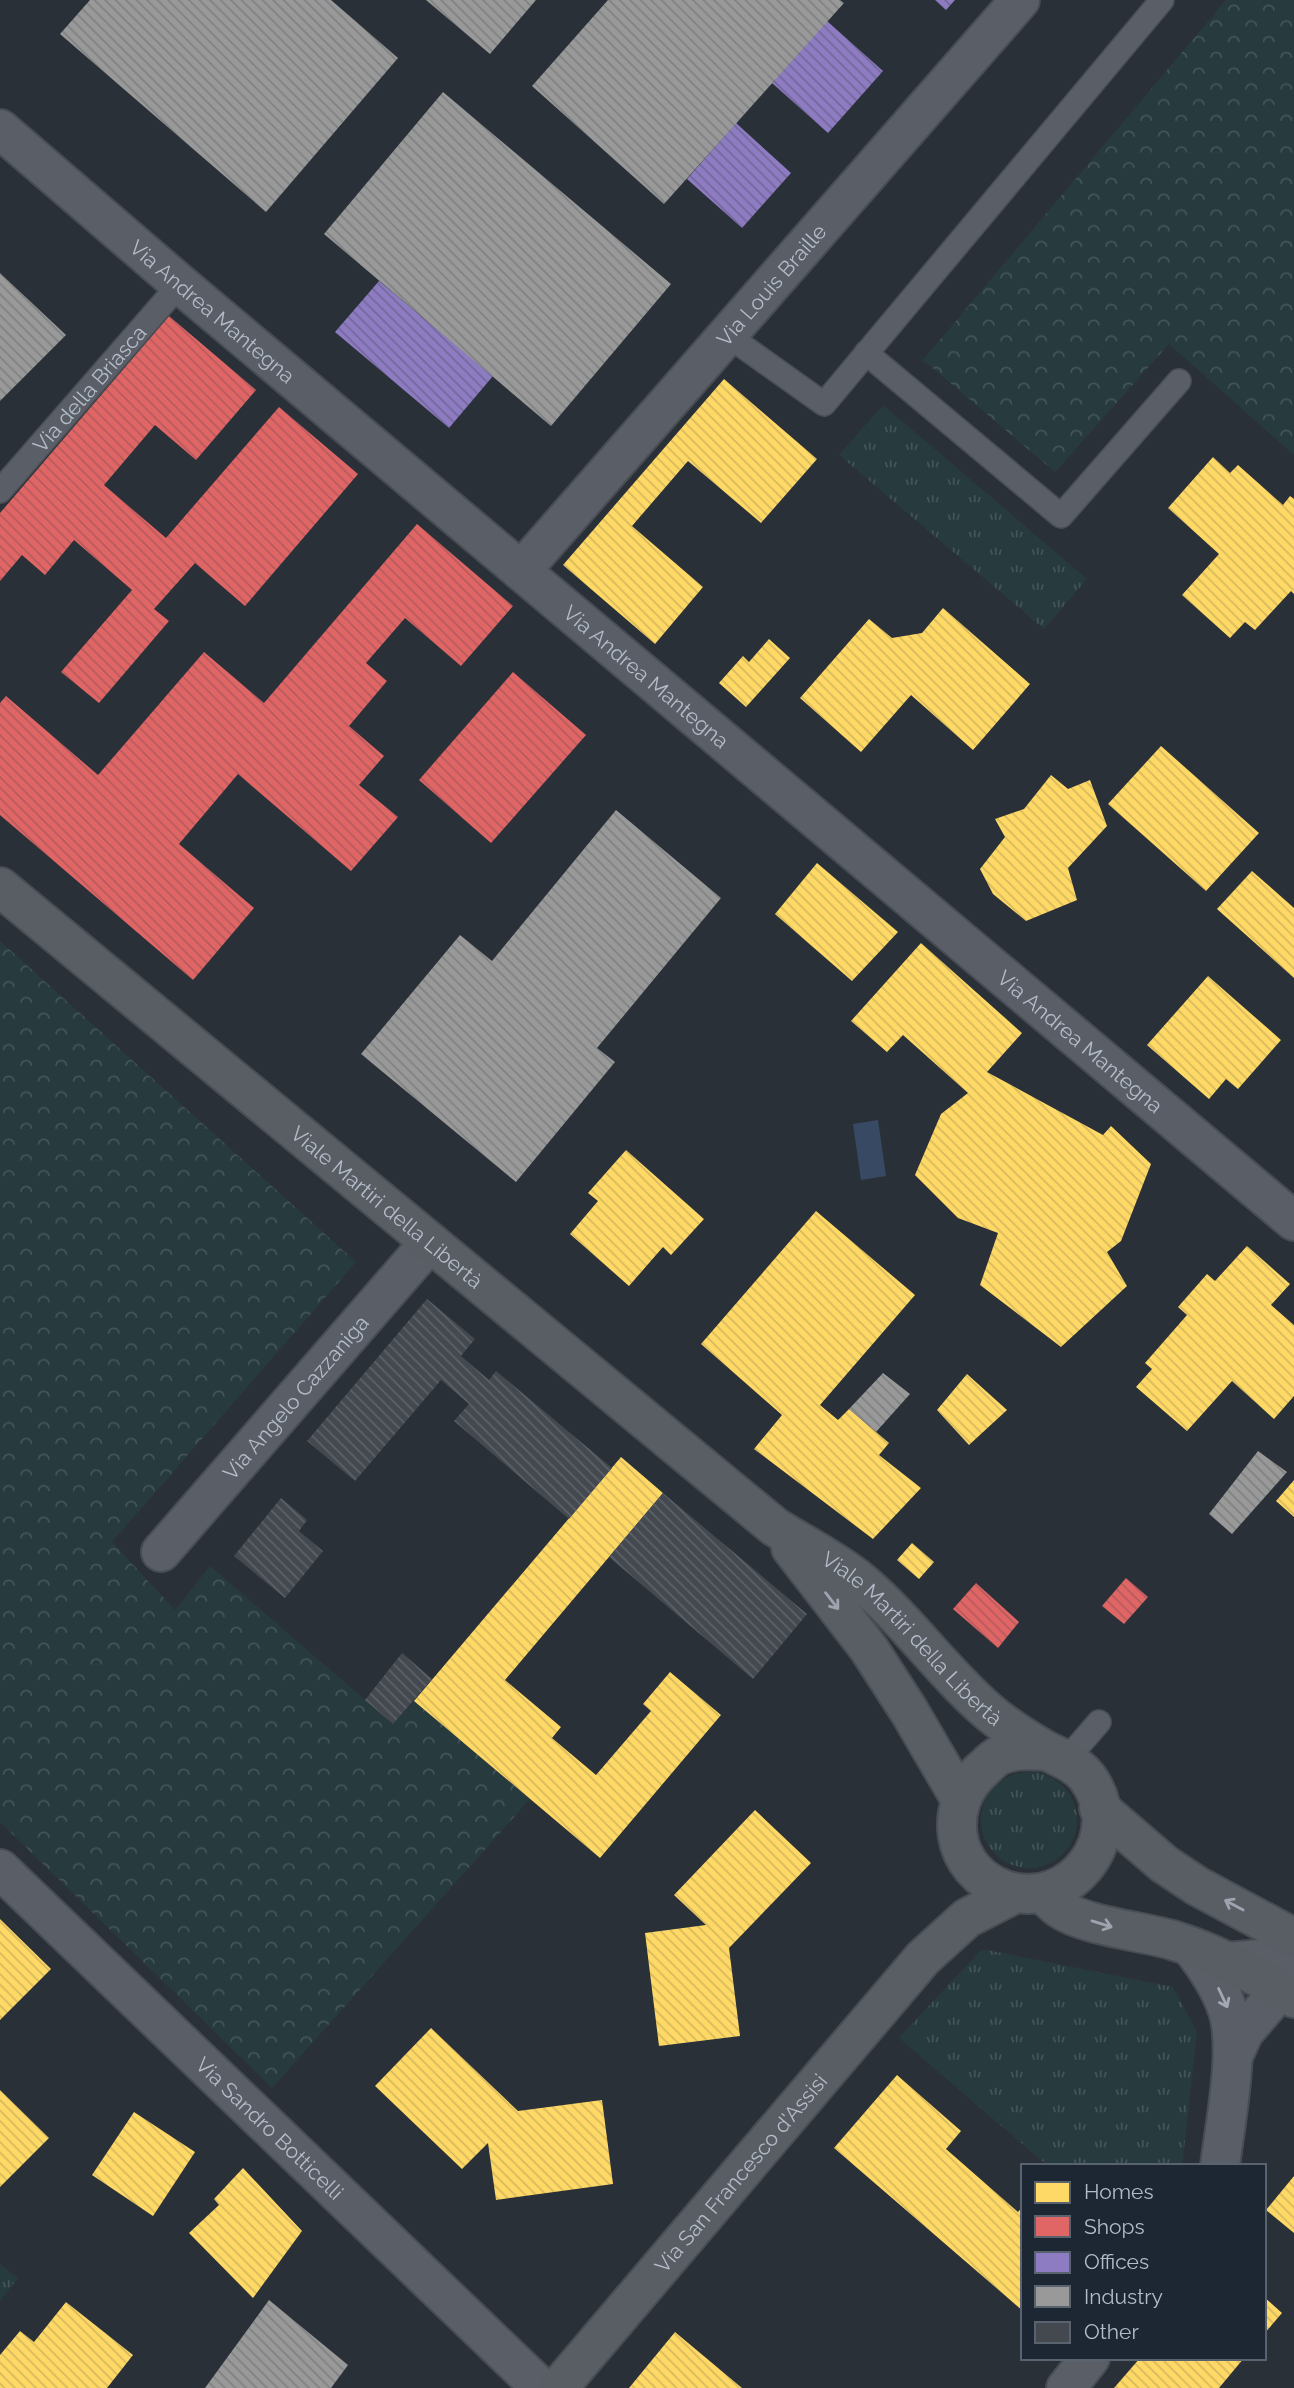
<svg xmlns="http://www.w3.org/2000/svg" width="1294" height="2388" font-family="Raleway,sans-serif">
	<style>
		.grass { fill: url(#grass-tufts) }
		.park { fill: url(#park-crowns) }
		.water { fill: #384963 }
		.homes { fill: url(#homes-back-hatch) }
		.shops { fill: url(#shops-back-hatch) }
		.offices { fill: url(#offices-back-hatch) }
		.industry { fill: url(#industry-back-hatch) }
		.building { fill: url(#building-back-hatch) }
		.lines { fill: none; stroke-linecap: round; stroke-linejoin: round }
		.lane-casing { stroke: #484c53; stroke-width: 26 }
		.street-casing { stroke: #484c53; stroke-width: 42 }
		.secondary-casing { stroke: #484c53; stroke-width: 42 }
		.lane { stroke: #5a5e66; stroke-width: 23 }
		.street { stroke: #5a5e66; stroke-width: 38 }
		.secondary { stroke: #595d64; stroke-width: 38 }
		.oneway { stroke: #9da4b0 }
		.oneway2 { stroke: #a2a9b5 }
		.labels { text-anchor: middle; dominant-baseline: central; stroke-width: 7; stroke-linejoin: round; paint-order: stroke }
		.street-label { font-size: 21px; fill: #b4bcc9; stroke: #1d2633 }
	</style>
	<defs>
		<pattern id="grass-tufts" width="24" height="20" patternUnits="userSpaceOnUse" patternTransform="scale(1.75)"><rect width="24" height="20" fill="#273a3e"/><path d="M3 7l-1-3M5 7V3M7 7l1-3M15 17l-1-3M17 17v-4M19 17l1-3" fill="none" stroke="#445559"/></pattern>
		<pattern id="park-crowns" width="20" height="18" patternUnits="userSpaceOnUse" patternTransform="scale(1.75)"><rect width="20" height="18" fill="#273a3e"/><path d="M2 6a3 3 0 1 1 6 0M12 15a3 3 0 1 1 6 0" fill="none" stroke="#445559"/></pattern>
		<pattern id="homes-back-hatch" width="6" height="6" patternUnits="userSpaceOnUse" patternTransform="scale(1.75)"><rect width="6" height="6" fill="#ffd966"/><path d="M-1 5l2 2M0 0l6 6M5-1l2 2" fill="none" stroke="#d7b95e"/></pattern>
		<pattern id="shops-back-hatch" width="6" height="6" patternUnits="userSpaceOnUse" patternTransform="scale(1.75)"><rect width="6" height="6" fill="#e06666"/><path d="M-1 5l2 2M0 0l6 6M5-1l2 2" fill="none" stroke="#b65a5c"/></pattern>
		<pattern id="offices-back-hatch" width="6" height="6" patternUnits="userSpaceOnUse" patternTransform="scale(1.75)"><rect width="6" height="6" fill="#8e7cc3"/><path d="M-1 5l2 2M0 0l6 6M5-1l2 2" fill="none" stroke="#74689a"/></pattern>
		<pattern id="industry-back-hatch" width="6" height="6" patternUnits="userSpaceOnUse" patternTransform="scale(1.75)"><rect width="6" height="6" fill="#999"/><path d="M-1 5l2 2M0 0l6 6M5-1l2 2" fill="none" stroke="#808182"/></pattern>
		<pattern id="building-back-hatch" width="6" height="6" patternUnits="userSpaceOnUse" patternTransform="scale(1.75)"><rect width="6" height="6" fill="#444950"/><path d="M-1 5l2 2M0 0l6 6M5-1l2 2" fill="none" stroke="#5d6168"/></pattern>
	</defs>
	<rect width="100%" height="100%" fill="#2a3038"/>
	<g class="grass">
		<path d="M883,405L1087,579L1044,629L839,455Z"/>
		<circle cx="1029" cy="1820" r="48"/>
		<path d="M982,1949L1173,1987L1197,2032L1182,2166H1048L899,2038Z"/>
		<path d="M0,2264L18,2278L0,2301Z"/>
	</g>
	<g class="park">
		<path d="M1226,0H1294V455L1169,344L1055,472L923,360Z"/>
		<path d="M0,941L356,1262L112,1542L175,1610L210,1566L393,1724L414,1701L530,1799L272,2088L0,1822Z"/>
	</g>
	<path class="water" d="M878,1120L886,1176L861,1180L853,1124Z"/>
	<g class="homes">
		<path d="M724,379L817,459L761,523L688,461L632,526L703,587L655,644L563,565Z"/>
		<path d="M1213,457L1230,473L1238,465L1283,505L1290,496L1294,499V594L1291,591L1255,630L1245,622L1230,638L1182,595L1219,554L1168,508Z"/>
		<path d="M943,608L1030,684L973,750L911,695L861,752L800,698L869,619L892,638L922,633Z"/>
		<path d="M769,639L790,658L746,707L719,683L743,656L749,662Z"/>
		<path d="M1161,746L1259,833L1206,891L1108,804Z"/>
		<path d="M1051,775L1068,789L1090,780L1107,826L1068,868L1077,900L1026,921L993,894L980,869L1005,837L995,819L1024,809Z"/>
		<path d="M817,863L898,932L852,981L775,914Z"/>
		<path d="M1252,871L1294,908V978L1217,909Z"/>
		<path d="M921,943L1022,1033L987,1072L1103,1135L1111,1126L1151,1164L1121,1241L1107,1252L1127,1286L1061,1347L980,1285L998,1233L958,1218L915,1175L941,1114L968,1093L903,1035L887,1052L851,1021Z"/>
		<path d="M1208,976L1281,1040L1238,1089L1226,1079L1209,1099L1147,1045Z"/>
		<path d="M626,1150L704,1219L671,1255L663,1247L629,1286L570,1234L598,1201L588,1193Z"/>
		<path d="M816,1211L915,1295L820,1405L838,1420L849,1409L889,1443L879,1455L921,1488L873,1539L754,1449L782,1415L701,1344Z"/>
		<path d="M1247,1246L1290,1284L1271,1305L1294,1325V1396L1274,1419L1232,1381L1187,1431L1136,1387L1152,1369L1145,1363L1187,1315L1178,1307L1207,1274L1215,1281Z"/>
		<path d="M967,1374L1007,1410L969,1445L937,1410Z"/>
		<path d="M621,1457L663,1493L505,1680L561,1727L552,1738L596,1775L651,1711L643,1704L670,1672L721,1715L600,1858L414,1701Z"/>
		<path d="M1294,1480V1517L1276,1501Z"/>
		<path d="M912,1543L934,1562L919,1579L897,1560Z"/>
		<path d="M755,1810L811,1863L729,1948L740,2036L659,2046L645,1933L706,1925L674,1895Z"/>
		<path d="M0,1919L51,1969L0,2020Z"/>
		<path d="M431,2028L518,2111L602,2100L613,2184L496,2200L488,2143L462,2169L375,2086Z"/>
		<path d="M897,2075L961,2131L946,2149L1018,2212L1023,2206V2311L834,2148Z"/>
		<path d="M0,2090L49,2138L0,2187Z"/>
		<path d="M134,2112L195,2152L153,2216L92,2175Z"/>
		<path d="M243,2168L302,2231L253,2298L189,2233L219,2205L214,2199Z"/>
		<path d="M1294,2176V2233L1266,2210Z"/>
		<path d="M1264,2297L1282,2313L1264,2334Z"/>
		<path d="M66,2302L133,2355L107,2388H0V2355L20,2331L34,2342Z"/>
		<path d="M675,2332L742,2388H629Z"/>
		<path d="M1140,2358H1244L1219,2388H1114Z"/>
	</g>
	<g class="shops">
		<path d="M169,316L256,390L196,460L155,425L104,485L166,538L279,407L358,474L245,606L195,563L154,609L169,621L99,703L61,672L132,590L74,540L45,575L22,555L0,581V513Z"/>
		<path d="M417,524L513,606L461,666L405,618L366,663L387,681L349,726L384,756L359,785L398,817L351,871L238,774L179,844L254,908L193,980L0,815V703L6,696L98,775L204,652L264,703Z"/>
		<path d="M513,672L586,735L491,843L419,780Z"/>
		<path d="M1126,1578L1148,1597L1124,1624L1102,1606Z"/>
		<path d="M976,1583L1019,1622L998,1648L953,1609Z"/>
	</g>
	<g class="offices">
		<path d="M935,0H955L946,10Z"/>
		<path d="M827,21L883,71L828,133L772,83Z"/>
		<path d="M736,123L791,173L742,228L687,179Z"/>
		<path d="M379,281L493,376L449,428L335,332Z"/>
	</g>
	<g class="industry">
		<path d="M90,0H331L398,58L266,212L60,34Z"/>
		<path d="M426,0H536L490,54Z"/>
		<path d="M608,0H840L844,3L664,204L532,86Z"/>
		<path d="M443,92L671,284L551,426L324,234Z"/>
		<path d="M0,273L66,335L0,401Z"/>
		<path d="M616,810L721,898L597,1048L615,1062L516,1182L361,1054L460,935L492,961Z"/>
		<path d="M883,1373L910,1394L876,1432L849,1409Z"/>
		<path d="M1258,1451L1287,1472L1232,1534L1209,1514Z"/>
		<path d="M269,2300L348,2365L331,2388H205Z"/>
	</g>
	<g class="building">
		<path d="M427,1299L475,1339L461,1356L489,1380L496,1371L612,1468L569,1519L454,1421L469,1404L441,1380L355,1481L307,1441Z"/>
		<path d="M663,1493L807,1614L753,1679L609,1557Z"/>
		<path d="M281,1498L307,1520L299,1531L323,1551L285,1598L234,1556Z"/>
		<path d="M402,1653L432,1679L393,1724L365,1700Z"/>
	</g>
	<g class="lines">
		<defs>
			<g id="lane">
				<path d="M727,335L824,404L1162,0"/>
				<path d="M866,353L1061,516L1179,381"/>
				<path id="s1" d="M0,491L180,284"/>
				<path d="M1067,1759L1099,1722"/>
			</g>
			<g id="street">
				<path id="s2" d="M0,129L180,284L1294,1221"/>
				<path id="s3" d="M521,571L1020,0"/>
				<path id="s4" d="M161,1552L430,1242"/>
				<path id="s5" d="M0,1869L541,2388"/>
				<path d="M1191,1947C1206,1966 1219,1985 1227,2008C1241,2046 1225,2124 1220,2166"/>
				<path d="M1227,1962L1274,1958L1294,1967"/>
				<path d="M1233,2056L1244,2032L1280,1990"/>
				<path d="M1066,2388L1090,2358"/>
			</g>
			<g id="secondary">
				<path id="s6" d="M0,887L775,1527C802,1544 836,1561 860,1581C908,1621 943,1673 990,1713C1007,1727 1024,1738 1043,1749C1058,1757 1075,1762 1087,1777C1130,1834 1072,1912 1005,1890C950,1871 941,1805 984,1768C989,1763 994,1758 1000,1755C1016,1749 1030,1750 1047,1751"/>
				<path d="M791,1548L869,1649L909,1711L961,1800"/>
				<path d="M1099,1808L1164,1864L1197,1886L1294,1938"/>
				<path d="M1043,1893C1048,1898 1053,1904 1059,1908C1084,1926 1141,1931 1172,1940C1215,1953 1256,1975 1294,1998"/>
				<path id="s7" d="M558,2388L923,1958L967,1918L1016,1893"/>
			</g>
		</defs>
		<use href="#lane" class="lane-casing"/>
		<use href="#street" class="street-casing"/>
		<use href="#secondary" class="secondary-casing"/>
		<use href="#lane" class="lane"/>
		<use href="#street" class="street"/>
		<use href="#secondary" class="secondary"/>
	</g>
	<defs><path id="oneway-shaft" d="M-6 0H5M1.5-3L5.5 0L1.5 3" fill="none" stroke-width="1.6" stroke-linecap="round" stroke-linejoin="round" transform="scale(1.75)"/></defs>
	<g class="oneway">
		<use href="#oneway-shaft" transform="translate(832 1601) rotate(52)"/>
		<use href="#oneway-shaft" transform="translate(1234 1905) rotate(-152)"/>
		<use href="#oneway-shaft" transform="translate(1102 1924) rotate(17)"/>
	</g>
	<use class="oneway2" href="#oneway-shaft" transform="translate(1223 1998) rotate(65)"/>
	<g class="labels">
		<g class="street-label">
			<text stroke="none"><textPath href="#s3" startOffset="380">Via Louis Braille</textPath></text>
			<text stroke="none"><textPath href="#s2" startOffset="280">Via Andrea Mantegna</textPath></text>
			<text stroke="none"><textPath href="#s1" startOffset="136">Via della Briasca</textPath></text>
			<text stroke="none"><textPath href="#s2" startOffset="847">Via Andrea Mantegna</textPath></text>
			<text stroke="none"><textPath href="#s2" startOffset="1414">Via Andrea Mantegna</textPath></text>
			<text stroke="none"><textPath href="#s6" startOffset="502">Viale Martiri della Libertà</textPath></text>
			<text stroke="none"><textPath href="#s4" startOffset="205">Via Angelo Cazzaniga</textPath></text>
			<text stroke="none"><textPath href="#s6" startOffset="1183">Viale Martiri della Libertà</textPath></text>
			<text stroke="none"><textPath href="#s5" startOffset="374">Via Sandro Botticelli</textPath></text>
			<text stroke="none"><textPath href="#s7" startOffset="282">Via San Francesco d'Assisi</textPath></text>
		</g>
	</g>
	<rect x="1021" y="2164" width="245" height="196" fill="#1d2633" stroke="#59626f" stroke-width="2"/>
	<rect x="1035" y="2182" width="35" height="21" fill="#ffd966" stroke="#59626f" stroke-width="2"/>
	<text x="1084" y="2199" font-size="21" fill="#b4bcc9">Homes</text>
	<rect x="1035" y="2216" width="35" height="21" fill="#e06666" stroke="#59626f" stroke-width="2"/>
	<text x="1084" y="2234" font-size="21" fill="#b4bcc9">Shops</text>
	<rect x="1035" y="2252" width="35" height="21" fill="#8e7cc3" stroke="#59626f" stroke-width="2"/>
	<text x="1084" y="2269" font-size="21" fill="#b4bcc9">Offices</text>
	<rect x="1035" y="2286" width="35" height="21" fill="#999999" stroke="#59626f" stroke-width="2"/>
	<text x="1084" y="2304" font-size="21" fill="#b4bcc9">Industry</text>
	<rect x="1035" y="2322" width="35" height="21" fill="#444950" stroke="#59626f" stroke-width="2"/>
	<text x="1084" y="2339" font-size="21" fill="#b4bcc9">Other</text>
</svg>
